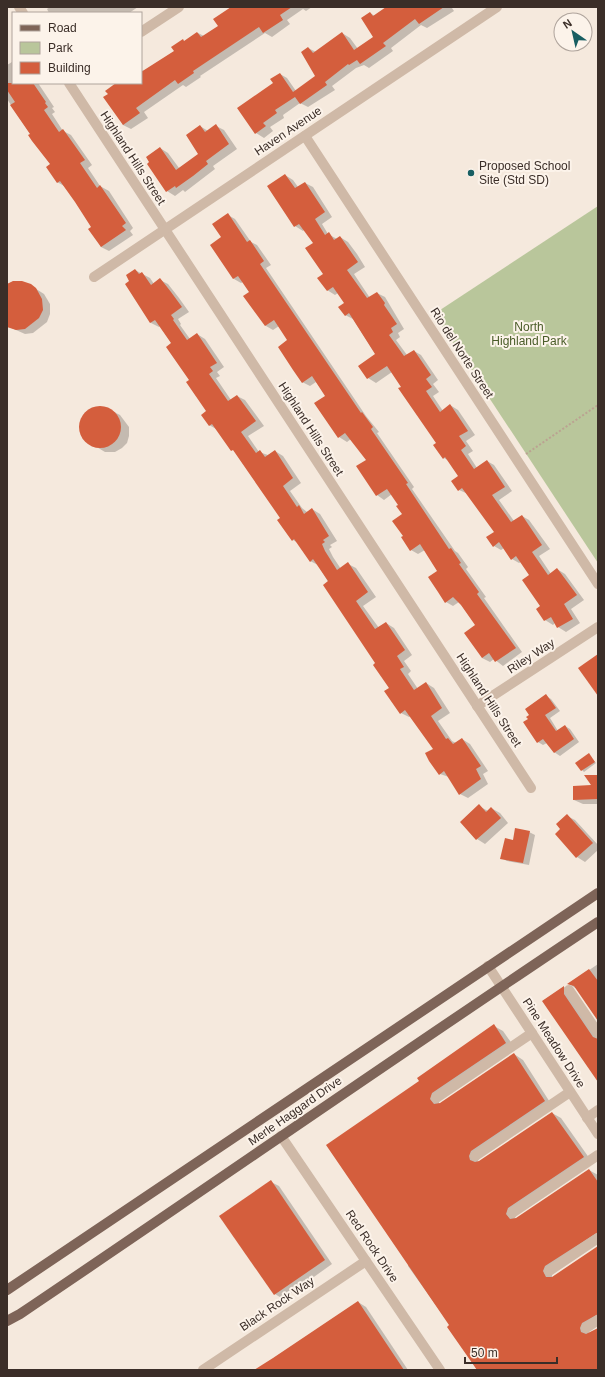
<svg xmlns="http://www.w3.org/2000/svg" width="605" height="1377" font-family="Arial,sans-serif">
	<style>
		.green { fill: #b9c69b }
		.shadow { fill: #0003 }
		.building { fill: #d45e3d }
		.lines { fill: none; stroke-linecap: round; stroke-linejoin: round }
		.path { stroke: #bba291; stroke-width: 2; stroke-dasharray: 2 2; stroke-linecap: butt }
		.minor { stroke: #cfb9a7; stroke-width: 10 }
		.major { stroke: #7e6458; stroke-width: 10 }
		.poi-dot { fill: #185e62; stroke: #fcf3ea; stroke-width: 1.5 }
		.labels { text-anchor: middle; dominant-baseline: central; stroke-width: 4; stroke-linejoin: round; paint-order: stroke }
		.street-label { font-size: 12px; fill: #3b2e28; stroke: #fcf3ea }
		.poi-label { font-size: 12px; fill: #3b2e28; stroke: #fcf3ea; text-anchor: start }
		.park-label { font-size: 12px; fill: #4a5c29; stroke: #fcf3ea }
	</style>
	<rect width="100%" height="100%" fill="#f5e9dd"/>
	<path class="green" d="M598,206V563L434,314Z"/>
	<g class="shadow">
		<path d="M50,7L61,8L138,7L129,13H49L47,9Z"/>
		<path d="M234,7H312L306,11L303,9L287,20L290,24L272,37L265,33L200,76L201,77L186,87L183,85L144,112L148,118L131,129L123,125L109,95L118,83H141V70L144,71L175,51L198,33L204,36L219,26Z"/>
		<path d="M391,7H453L452,8L454,11L427,28L421,25L391,48L393,51L369,68L364,65L356,68L332,86L335,90L308,107L300,103L283,115L284,118L270,127L273,131L264,138L256,133L280,74L287,78L296,91L316,77L308,48L316,52L342,33L350,38L358,49L375,37L370,13L375,16Z"/>
		<path d="M12,62L13,83H38L54,107L52,108L55,112L52,114L63,131L71,135L92,165L88,168L100,186L109,191L133,228L130,231L133,235L109,251L101,247L92,227L66,187L57,182L51,165L7,99V65Z"/>
		<path d="M200,126L208,131L216,126L224,130L237,149L213,166L215,169L185,192L183,190L175,196L167,191L160,148L168,153L179,168L200,154Z"/>
		<path d="M285,175L293,180L298,187L305,183L313,187L332,217L322,224L328,234L337,239L340,237L348,242L357,254L365,267L354,274L370,298L377,293L385,297L404,329L398,333L400,337L396,340L407,355L414,351L421,355L438,380L433,384L439,392L433,396L443,411L450,405L458,410L475,435L466,441L473,451L468,454L477,468L487,461L494,465L512,491L499,500L514,521L522,516L529,520L550,549L539,556L551,574L557,569L565,574L584,600L571,609L580,623L566,632L558,627L555,623L553,625L545,620L530,575L521,562L519,563L512,559L504,548L501,550L494,546L495,532L468,494L459,490V476L449,461L444,458L438,443L392,372L376,383L368,378L360,366L376,355L353,319L345,315V303L338,293L335,295L327,290L325,274L314,243L305,229L303,231L295,226Z"/>
		<path d="M228,215L235,219L251,242L257,245L271,265L266,268L366,416L379,432L377,433L414,487L412,489L455,551L458,553L468,567L466,569L486,597L484,598L522,652L503,666L494,659L490,662L482,658L476,625L459,602L453,606L446,602L438,571L425,550L418,554L411,550L404,536L403,515L399,505L392,494L384,500L377,495L367,460L351,439L347,442L339,437L315,404L326,396L316,382L310,386L302,382L289,341L279,326L273,330L266,326L245,296L250,293L243,282L241,283L234,279L211,245L223,237Z"/>
		<path d="M135,270L150,278L154,284L160,280L168,284L179,298L189,312L178,319L181,324L180,325L190,339L197,334L205,339L224,367L217,372L220,376L216,378L231,400L237,396L245,400L264,426L248,436L259,452L268,455L275,451L283,456L301,483L290,491L302,508L307,512L312,509L320,514L337,541L330,545L332,547L329,549L333,557L341,569L348,564L356,568L376,597L363,606L379,628L386,623L394,628L412,655L404,661L411,671L408,674L418,689L426,683L434,688L450,713L438,721L452,741L456,743L462,739L470,744L488,771L483,774L488,784L468,798L460,794L449,777L440,774L434,749L411,716L409,717L401,713L377,663L318,565L310,561L298,543L293,540L281,518L235,452L218,430L209,425L208,411L172,344L160,326L159,327L151,323L126,284L131,281Z"/>
		<path d="M30,285L44,294L50,304V314L47,322L33,333L25,334L7,326V286Z"/>
		<path d="M97,407H104L120,415L129,427V436L127,443L122,448L115,452H105L85,440L80,430L83,416L86,412Z"/>
		<path d="M546,696L551,699L560,711L550,718L558,731L565,726L570,729L579,742L560,756L554,752L547,743L543,745L538,742L530,719Z"/>
		<path d="M589,755L596,763L584,772L582,770Z"/>
		<path d="M598,776V804H583L574,800L592,785Z"/>
		<path d="M479,806L488,811L491,808L500,813L508,823L485,844L477,839Z"/>
		<path d="M567,816L575,820L598,845V850L585,862L577,857L556,834L562,830Z"/>
		<path d="M529,832L535,835L529,865L507,861L501,858L514,841Z"/>
		<path d="M598,964V1020L577,989L569,984Z"/>
		<path d="M564,987L574,993L598,1037V1079L543,1001Z"/>
		<path d="M494,1026L503,1031L515,1048L439,1101V1105L514,1054L523,1060L553,1107L481,1156L476,1164L552,1113L561,1118L592,1162L518,1213L513,1221L589,1170L598,1175V1242L552,1274V1278L598,1247V1324L589,1331V1334L598,1329V1370H477L450,1325L408,1266L420,1081Z"/>
		<path d="M271,1182L279,1186L332,1264L283,1299L275,1294Z"/>
		<path d="M358,1302L366,1307L408,1370H256Z"/>
	</g>
	<g class="building">
		<path d="M231,7H292L280,15L283,20L263,33L259,27L193,71L194,73L178,84L175,80L136,108L140,113L123,125L103,97L108,94L105,91L116,83H141V72L174,51L171,47L183,39L184,41L197,32L201,37L218,26L213,19Z"/>
		<path d="M386,7H444L419,24L415,19L383,43L386,46L360,64L357,60L349,65L348,64L325,82L327,85L300,104L295,97L275,110L277,113L263,123L266,126L255,134L237,108L273,83L270,79L280,73L293,92L315,76L301,52L308,47L313,53L342,32L354,50L373,37L361,18L370,12L373,16Z"/>
		<path d="M7,83H33L46,102L45,103L48,107L44,110L59,132L63,129L85,160L80,163L97,188L100,185L126,223L122,226L126,230L101,247L88,229L91,227L75,202L60,181L57,183L46,167L50,164L32,141L28,135L30,134L10,105L15,102L7,90Z"/>
		<path d="M216,124L229,144L206,161L208,164L193,176L176,188L175,186L166,192L147,164L149,162L146,157L160,147L176,170L198,154L186,135L200,125L205,132Z"/>
		<path d="M285,174L295,188L305,182L325,212L315,219L325,235L329,232L334,240L340,236L358,262L347,270L367,298L377,292L385,303L384,305L397,324L391,328L393,332L389,335L404,356L414,350L431,375L426,379L432,387L426,391L440,412L450,404L468,431L459,436L466,446L461,450L474,469L487,460L505,487L492,495L511,522L522,515L542,545L532,552L548,575L557,568L577,595L564,604L573,619L557,628L551,617L544,621L536,609L540,606L522,580L529,575L516,556L511,560L499,542L493,547L486,537L494,532L462,488L458,491L451,481L458,476L445,457L443,459L433,445L436,443L398,388L401,387L387,366L367,379L358,366L375,354L349,313L345,316L338,307L344,303L333,287L327,291L317,278L323,274L305,248L313,243L299,224L294,227L267,186Z"/>
		<path d="M228,213L247,242L250,240L264,261L260,264L361,413L362,412L373,427L371,429L408,483L406,484L449,549L451,548L461,563L459,564L479,592L477,594L516,648L495,662L489,653L482,658L464,633L475,625L461,605L453,597L445,603L438,592L428,577L437,571L420,544L410,551L401,537L403,536L392,521L402,514L396,506L398,505L387,489L376,496L356,466L366,460L345,433L338,438L314,403L325,396L312,376L302,383L293,370L278,347L287,340L274,320L265,326L243,296L249,292L238,276L233,279L210,245L221,237L212,224Z"/>
		<path d="M135,269L139,274L142,272L151,285L160,278L171,292L182,307L171,315L174,319L173,320L187,340L197,333L217,363L210,367L213,371L209,374L228,401L237,395L256,421L241,432L256,453L260,450L265,457L275,450L293,478L283,486L297,507L299,505L304,514L312,508L329,536L323,540L325,542L322,544L325,551L337,570L348,562L368,592L356,601L375,629L386,622L405,650L397,656L404,667L400,669L414,690L426,682L442,708L431,716L446,739L448,738L453,744L462,738L481,766L476,769L481,779L459,795L444,771L439,775L429,761L425,753L433,749L405,710L400,714L384,691L389,688L373,665L375,663L323,585L328,581L313,559L310,562L294,539L292,541L277,520L280,518L233,450L231,451L212,424L209,426L201,415L206,411L186,382L189,380L166,347L171,343L155,320L150,323L125,284L129,281L126,275Z"/>
		<path d="M13,281H22L31,284L36,288L42,299L43,310L39,318L25,329L16,330L7,327V284Z"/>
		<circle cx="100" cy="427" r="21"/>
		<path d="M598,654V696L578,668Z"/>
		<path d="M546,694L556,708L545,715L556,731L565,725L574,739L554,753L543,739L537,743L523,722L528,719L526,717L529,715L525,709Z"/>
		<path d="M589,753L595,762L581,771L575,763Z"/>
		<path d="M584,775H598V799L573,800V786L591,785Z"/>
		<path d="M479,804L486,812L491,807L501,818L476,840L460,822Z"/>
		<path d="M567,814L593,843L576,858L555,834L560,829L556,824Z"/>
		<path d="M515,828L530,831L523,863L500,859L505,838L513,840Z"/>
		<path d="M589,969L598,981V1021L574,986L567,984Z"/>
		<path d="M564,986V994L593,1037L598,1039V1082L542,1001Z"/>
		<path d="M494,1024L506,1043L432,1093L430,1099L434,1104L440,1103L514,1053L545,1101L471,1151L469,1156L470,1160L475,1162L479,1161L552,1112L584,1157L508,1208L506,1214L510,1219L516,1218L589,1169L598,1182V1232L545,1266L543,1271L546,1277H552L598,1246V1314L582,1323L580,1328L581,1332L586,1334L598,1328V1370H477L447,1327L449,1325L326,1145L419,1081L417,1078Z"/>
		<path d="M271,1180L325,1260L274,1295L219,1216Z"/>
		<path d="M358,1301L404,1370H254L273,1358Z"/>
	</g>
	<g class="lines">
		<path class="path" d="M526,454L598,405"/>
		<g class="minor">
			<path d="M19,7L23,13"/>
			<path d="M141,32L179,7"/>
			<path d="M69,83L531,788"/>
			<path d="M305,136L598,584"/>
			<path d="M94,277L497,7"/>
			<path d="M477,706L598,627"/>
			<path d="M488,966L598,1134"/>
			<path d="M569,990L598,1033"/>
			<path d="M436,1098L532,1033"/>
			<path d="M587,1118L598,1110"/>
			<path d="M281,1136L440,1370"/>
			<path d="M475,1156L570,1092"/>
			<path d="M512,1213L598,1155"/>
			<path d="M549,1271L598,1238"/>
			<path d="M586,1328L598,1320"/>
			<path d="M203,1370L366,1261"/>
		</g>
		<g class="major">
			<path d="M7,1290L598,893"/>
			<path d="M7,1321L20,1314C213,1184 404,1051 598,922"/>
		</g>
	</g>
	<circle class="poi-dot" cx="471" cy="173" r="4"/>
	<g class="labels">
		<g class="street-label">
			<text transform="translate(288 131) rotate(-34)">Haven Avenue</text>
			<text transform="translate(133 158) rotate(57)">Highland Hills Street</text>
			<text transform="translate(462 353) rotate(57)">Rio del Norte Street</text>
			<text transform="translate(311 429) rotate(57)">Highland Hills Street</text>
			<text transform="translate(531 656) rotate(-33)">Riley Way</text>
			<text transform="translate(489 700) rotate(57)">Highland Hills Street</text>
			<text transform="translate(554 1043) rotate(57)">Pine Meadow Drive</text>
			<text transform="translate(295 1111) rotate(-35)">Merle Haggard Drive</text>
			<text transform="translate(372 1246) rotate(56)">Red Rock Drive</text>
			<text transform="translate(277 1304) rotate(-34)">Black Rock Way</text>
		</g>
		<g class="poi-label">
			<text x="479" y="166">Proposed School<tspan x="479" dy="14">Site (Std SD)</tspan></text>
		</g>
		<g class="park-label">
			<text x="529" y="327">North<tspan x="529" dy="14">Highland Park</tspan></text>
		</g>
	</g>
	<rect width="605" height="1377" fill="none" stroke="#3b2e28" stroke-width="16"/>
	<rect x="12" y="12" width="130" height="72" fill="#fcf3ea" stroke="#afa49c"/>
	<rect x="20" y="25" width="20" height="6" fill="#7e6458" stroke="#afa49c"/>
	<text x="48" y="32" font-size="12" fill="#3b2e28">Road</text>
	<rect x="20" y="42" width="20" height="12" fill="#b9c69b" stroke="#afa49c"/>
	<text x="48" y="52" font-size="12" fill="#3b2e28">Park</text>
	<rect x="20" y="62" width="20" height="12" fill="#d45e3d" stroke="#afa49c"/>
	<text x="48" y="72" font-size="12" fill="#3b2e28">Building</text>
	<g transform="translate(573 32) rotate(326)"><circle r="19" fill="#fcf3ea" stroke="#afa49c"/>
	<path d="M0-3L7 15L0 10L-7 15Z" fill="#185e62"/>
	<text y="-6" font-size="11" font-weight="bold" text-anchor="middle" fill="#3b2e28">N</text>
	</g>
	<path d="M465 1357v6h92v-6" fill="none" stroke="#3b2e28" stroke-width="2"/>
	<text x="471" y="1357" font-size="12" fill="#3b2e28" stroke="#fcf3ea" stroke-width="3" paint-order="stroke">50 m</text>
</svg>
